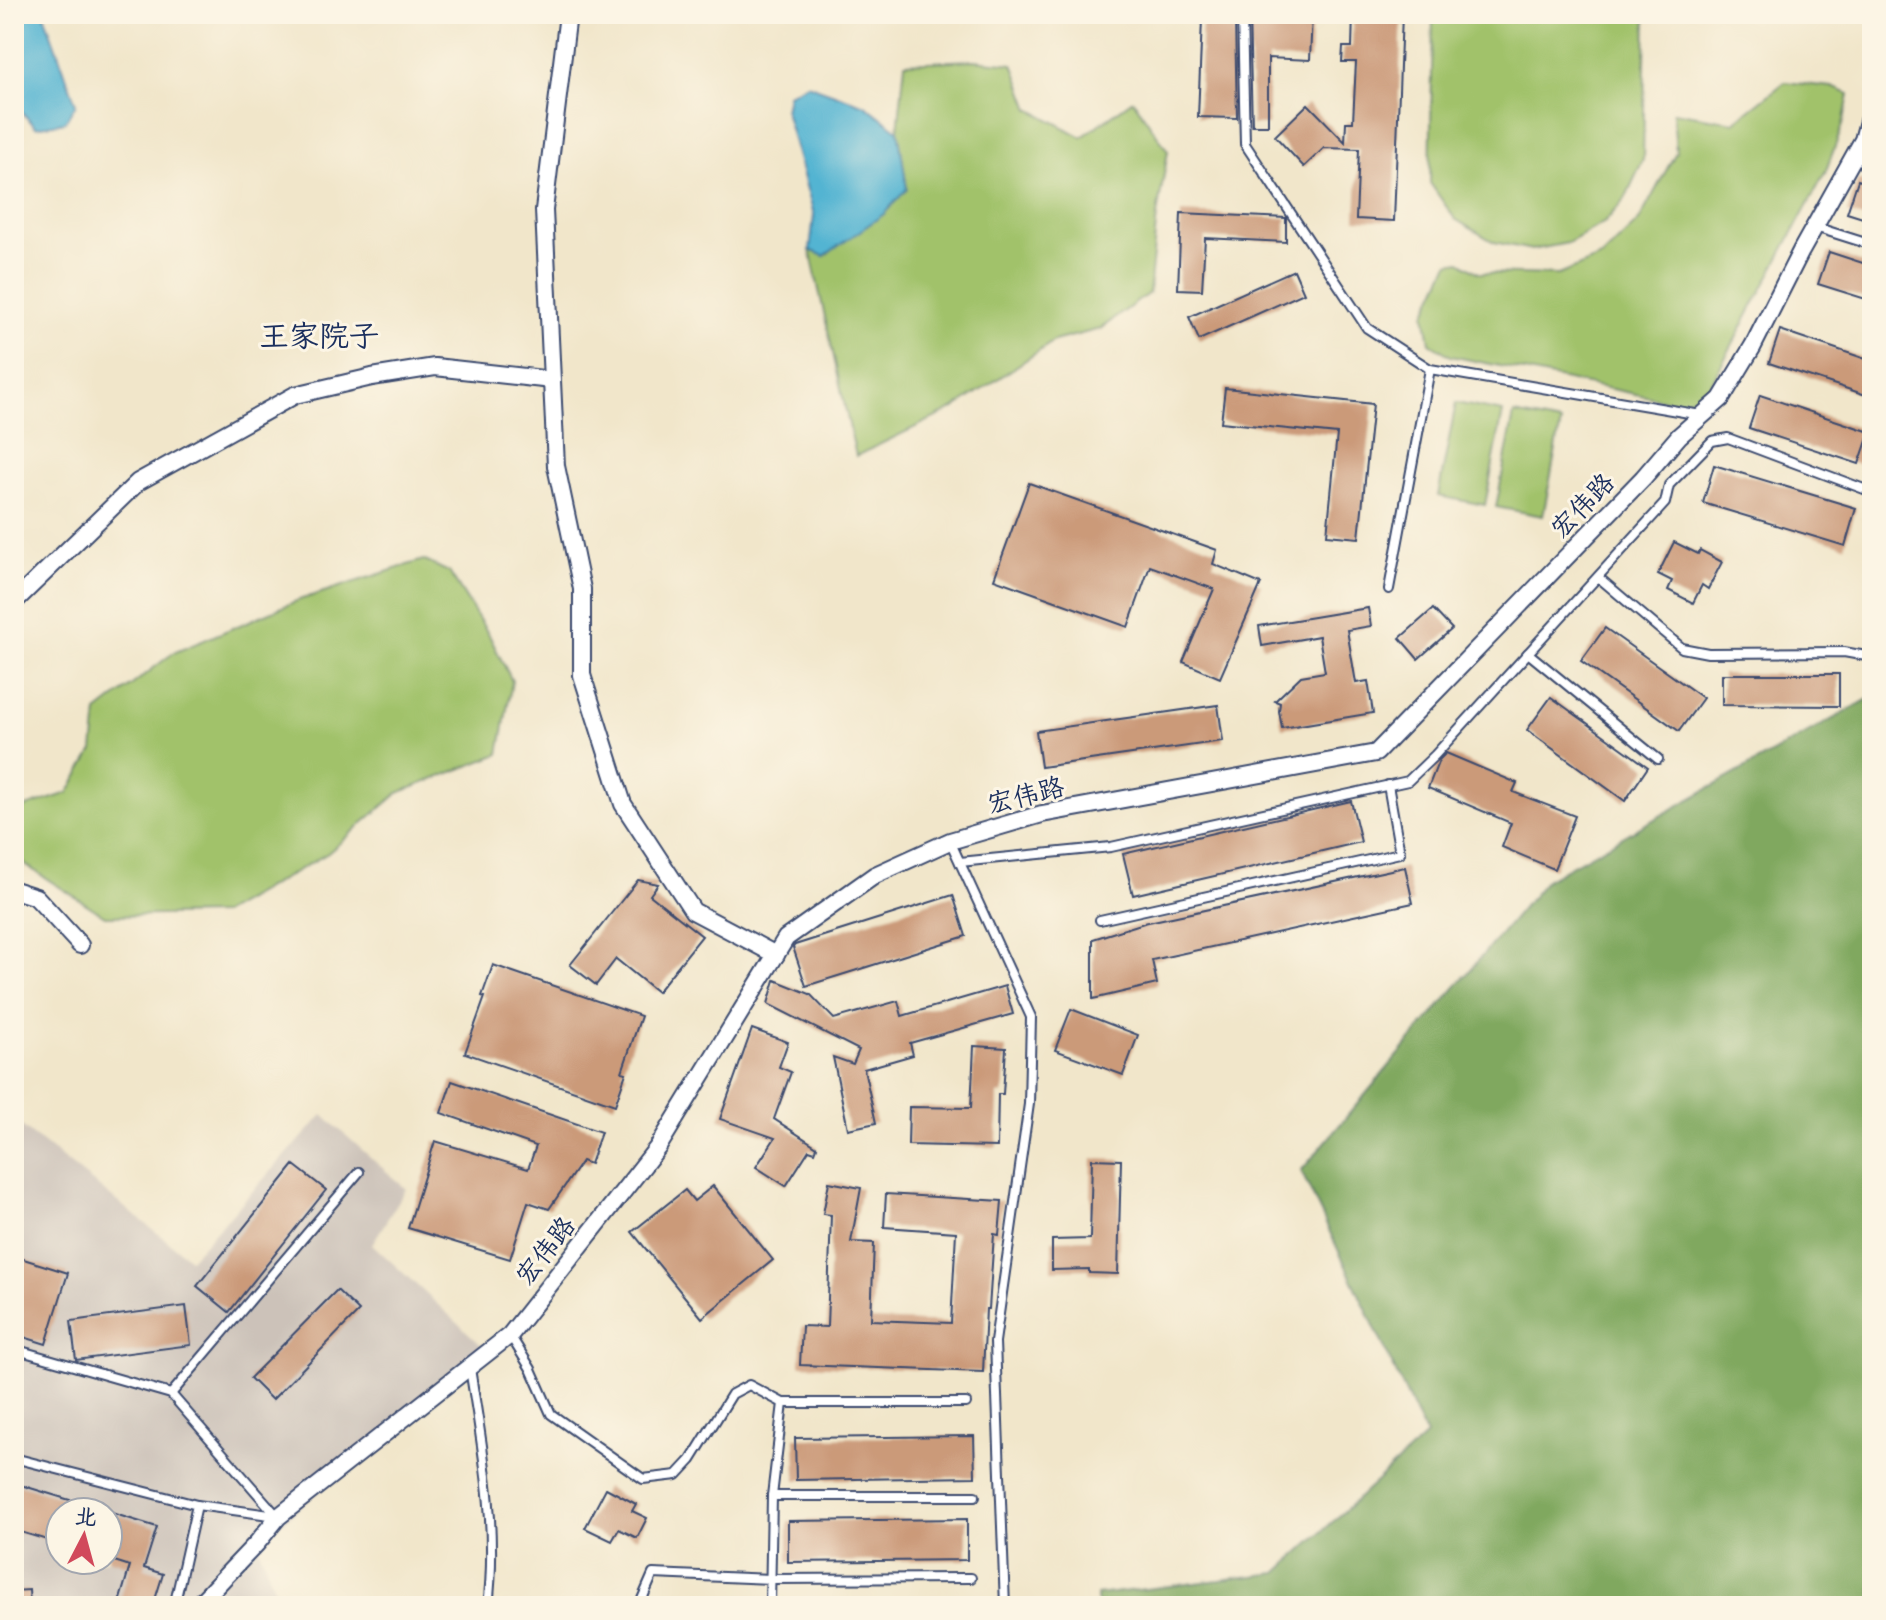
<svg xmlns="http://www.w3.org/2000/svg" width="1886" height="1620" font-family="'Comic Neue','LXGW WenKai TC',sans-serif">
	<style>
		.industrial { fill: #ccc2b9; fill-rule: evenodd }
		.green { fill: #a1c26b; stroke: #5e7864; stroke-width: 2 }
		.forest { fill: #80a85f; stroke: #4e6c5e; stroke-width: 2 }
		.water { fill: #53b4d2; stroke: #377298; stroke-width: 2 }
		.building { fill: #cb9a79 }
		.lines { fill: none; stroke-linecap: round; stroke-linejoin: round }
		.lane-casing { stroke: #3b4a6e; stroke-width: 12 }
		.street-casing { stroke: #3b4a6e; stroke-width: 20 }
		.lane { stroke: #fff; stroke-width: 8 }
		.street { stroke: #fff; stroke-width: 16 }
		.labels { text-anchor: middle; dominant-baseline: central; stroke-width: 6; stroke-linejoin: round; paint-order: stroke }
		.street-label { font-size: 26px; fill: #1b2f5e; stroke: #fcf5e5 }
		.quarter-label { font-size: 30px; fill: #1b2f5e; stroke: #fcf5e5 }
	</style>
	<rect width="100%" height="100%" fill="#fcf5e5"/>
	<filter id="ink" filterUnits="userSpaceOnUse"><feTurbulence type="fractalNoise" baseFrequency=".0125" numOctaves="2"/><feDisplacementMap in="SourceGraphic" scale="16" xChannelSelector="R" yChannelSelector="G"/><feConvolveMatrix kernelMatrix="1 2 1 2 8 2 1 2 1" color-interpolation-filters="sRGB"/></filter>
	<filter id="wash" filterUnits="userSpaceOnUse"><feTurbulence type="fractalNoise" baseFrequency=".006" numOctaves="4" result="noise"/><feDisplacementMap in="SourceGraphic" scale="32" xChannelSelector="R" yChannelSelector="G"/><feGaussianBlur stdDeviation="1.8" result="paint"/><feColorMatrix in="noise" values="0 0 0 0 0 0 0 0 0 0 0 0 0 0 0 0 0 1.4 0 .05"/><feComposite in="paint" operator="in"/></filter>
	<g filter="url(#wash)">
		<rect width="100%" height="100%" fill="#f1e6ca"/>
		<path class="industrial" d="M323,1115L406,1189L372,1244L489,1352L257,1543L281,1606H14V1120L190,1259ZM60,1512H108V1560H60Z"/>
		<g class="green">
			<path d="M1433,14H1646L1643,160L1625,199L1605,222L1568,243L1532,250L1494,242L1455,219L1430,183Z"/>
			<path d="M974,60L1013,64L1030,109L1082,137L1133,100L1168,151L1157,215L1149,293L1100,329L1054,341L953,409L856,456L810,250L825,256L907,189L898,130L905,63Z"/>
			<path d="M1785,82L1832,87L1849,94L1843,125L1825,173L1709,388L1698,397L1674,402L1451,356L1430,343L1425,314L1449,263L1460,261L1479,273L1558,275L1602,257L1639,221L1676,152L1673,112L1734,122Z"/>
			<path d="M1456,403L1503,412L1485,505L1438,496Z"/>
			<path d="M1514,414L1561,423L1543,516L1496,507Z"/>
			<path d="M423,560L449,572L489,635L512,681L499,754L398,793L328,853L222,914L105,916L24,864L14,841V825L23,808L68,793L93,751L97,712L173,653L299,600Z"/>
		</g>
		<path class="forest" d="M1872,697V1606H1097V1595L1277,1573L1426,1436L1301,1171L1546,880Z"/>
		<g class="water">
			<path d="M14,14H44L76,104L65,122L36,127L14,104Z"/>
			<path d="M807,84L865,105L898,130L907,189L884,214L824,256L810,250L814,215L785,111L788,94Z"/>
		</g>
		<g id="blocks">
			<g class="building">
				<path d="M1249,14H1312L1310,60L1268,58V125H1252Z"/>
				<path d="M1353,14H1402L1394,221L1356,219L1359,149L1324,148L1304,167L1275,136L1308,104L1345,142L1346,122H1353L1356,62H1342L1343,47H1352Z"/>
				<path d="M1202,19L1235,20L1237,118L1198,117Z"/>
				<path d="M1858,180L1872,185V221L1847,213Z"/>
				<path d="M1181,213L1286,218V242L1205,238L1202,290L1178,289Z"/>
				<path d="M1829,252L1872,266V301L1818,284Z"/>
				<path d="M1294,270L1304,293L1199,340L1189,317Z"/>
				<path d="M1780,330L1872,361V397L1769,363Z"/>
				<path d="M1225,388L1373,404L1359,538L1327,535L1337,434L1221,422Z"/>
				<path d="M1760,395L1870,432L1859,464L1749,428Z"/>
				<path d="M1714,465L1856,508L1845,546L1703,503Z"/>
				<path d="M1029,483L1217,550L1213,564L1261,584L1220,678L1183,662L1214,589L1150,566L1128,627L994,579Z"/>
				<path d="M1674,542L1698,554L1700,550L1722,562L1708,589L1702,585L1693,603L1668,590L1672,581L1658,574Z"/>
				<path d="M1368,608L1371,626L1347,630L1356,683L1368,681L1373,713L1282,728L1279,711L1280,703L1275,701L1301,676L1325,672L1319,636L1262,646L1259,626Z"/>
				<path d="M1433,609L1452,629L1418,659L1400,638Z"/>
				<path d="M1605,628L1703,698L1679,731L1581,661Z"/>
				<path d="M1722,674H1839V706L1722,705Z"/>
				<path d="M1551,697L1648,767L1625,801L1527,730Z"/>
				<path d="M1218,705L1223,741L1041,767L1036,731Z"/>
				<path d="M1446,753L1517,783L1513,792L1575,816L1554,869L1502,847L1511,823L1428,788L1439,760Z"/>
				<path d="M1351,801L1361,842L1133,895L1123,854Z"/>
				<path d="M1405,867L1413,903L1152,960L1157,984L1093,999V939L1144,923Z"/>
				<path d="M638,880L658,884L650,895L702,936L657,992L616,959L596,985L570,965Z"/>
				<path d="M953,895L966,936L806,986L793,947L795,945Z"/>
				<path d="M493,965L641,1016L622,1072L626,1073L615,1105L465,1053L485,997L482,996Z"/>
				<path d="M775,980L810,994L834,1019L898,1001L902,1016L1005,986L1013,1014L910,1043L913,1055L864,1069L876,1123L848,1129L833,1057L853,1064L859,1050L768,1004Z"/>
				<path d="M1071,1009L1138,1035L1123,1075L1055,1050Z"/>
				<path d="M752,1029L788,1042L779,1067L791,1072L774,1119L817,1147L815,1152L809,1150L786,1186L756,1167L775,1138L720,1119Z"/>
				<path d="M974,1046L1006,1048L1003,1094H998L997,1147L908,1145L909,1107L971,1108Z"/>
				<path d="M452,1081L601,1132L590,1164L582,1161L549,1209L528,1202L510,1259L408,1228L435,1141L528,1169L536,1146L441,1113Z"/>
				<path d="M1092,1159L1121,1160L1118,1274L1089,1273V1269L1052,1270V1240L1090,1239Z"/>
				<path d="M294,1165L326,1190L229,1312L197,1286Z"/>
				<path d="M829,1182L861,1188L851,1242L874,1243L871,1320L951,1323L956,1232L884,1227L886,1194L1002,1201L999,1235L994,1234L989,1309H986L983,1372L800,1365L802,1326L827,1327L831,1215L823,1214Z"/>
				<path d="M713,1186L773,1260L702,1318L632,1232L685,1190L694,1201Z"/>
				<path d="M14,1256L68,1273L46,1344L14,1334Z"/>
				<path d="M337,1290L359,1311L272,1400L250,1378Z"/>
				<path d="M186,1306L191,1345L76,1360L71,1321Z"/>
				<path d="M974,1436L975,1477L796,1480L795,1438Z"/>
				<path d="M14,1483L96,1508V1512H60V1544L14,1530Z"/>
				<path d="M606,1488L636,1504L632,1511L647,1518L637,1538L619,1529L612,1541L585,1528Z"/>
				<path d="M108,1512L157,1527L144,1568L163,1574L153,1606H118L130,1566L108,1559Z"/>
				<path d="M967,1519V1560L788,1562V1521Z"/>
				<path d="M29,1590L30,1606H14V1591Z"/>
			</g>
		</g>
	</g>
	<g filter="url(#ink)">
		<use href="#blocks" fill-opacity="0" stroke="#3b4a6e" stroke-width="2"/>
		<g class="lines">
			<defs>
				<g id="lane">
					<path d="M1242,14L1245,144L1367,328L1430,369"/>
					<path d="M1815,227L1872,245"/>
					<path d="M1598,577L1682,648L1708,653L1844,652L1866,656"/>
					<path d="M1389,589L1430,369L1701,415"/>
					<path d="M1528,653L1658,759"/>
					<path d="M950,841L1031,1017L1029,1104L995,1342L1005,1606"/>
					<path d="M960,862L1111,847L1408,781L1435,755L1665,503L1669,485L1712,441L1728,438L1872,492"/>
					<path d="M1100,920L1400,853L1388,785"/>
					<path d="M510,1335L531,1369L551,1414L643,1479L677,1475L691,1460L732,1394L749,1385L783,1403H966"/>
					<path d="M14,1349L171,1394L278,1517"/>
					<path d="M470,1368C482,1446 498,1526 488,1606"/>
					<path d="M171,1394L359,1172"/>
					<path d="M14,1458L197,1505L176,1598"/>
					<path d="M772,1496H975"/>
					<path d="M197,1505L277,1516"/>
					<path d="M639,1606L653,1574L771,1579L971,1578"/>
					<path d="M770,1606L772,1496L783,1403"/>
				</g>
				<g id="street">
					<path d="M568,14L544,210L556,466L582,589V675L623,804L693,911L776,955"/>
					<path d="M14,602L138,482L295,395L372,377L435,367L552,380"/>
					<path d="M14,890L36,897L80,945"/>
					<path d="M197,1606L257,1543L278,1517L510,1335L658,1147L786,938L875,875L950,841L1042,814L1376,753L1643,478L1679,436L1721,399L1753,346L1801,251L1863,140L1872,106"/>
				</g>
			</defs>
			<use href="#lane" class="lane-casing"/>
			<use href="#street" class="street-casing"/>
			<use href="#lane" class="lane"/>
			<use href="#street" class="street"/>
		</g>
	</g>
	<g class="labels">
		<g class="street-label">
			<text transform="translate(1583 506) rotate(-46)">宏伟路</text>
			<text transform="translate(1026 796) rotate(-14)">宏伟路</text>
			<text transform="translate(546 1251) rotate(-52)">宏伟路</text>
		</g>
		<g class="quarter-label">
			<text x="319" y="336">王家院子</text>
		</g>
	</g>
	<rect width="1886" height="1620" fill="none" stroke="#fcf5e5" stroke-width="48"/>
	<g transform="translate(84 1536) rotate(6)"><circle r="38" fill="#fcf5e5" stroke="#a2a6af" stroke-width="2"/>
	<path d="M0-6L14 30L0 20L-14 30Z" fill="#d1495b"/>
	<text y="-12" font-size="22" font-weight="bold" text-anchor="middle" fill="#1b2f5e">北</text>
	</g>
</svg>
